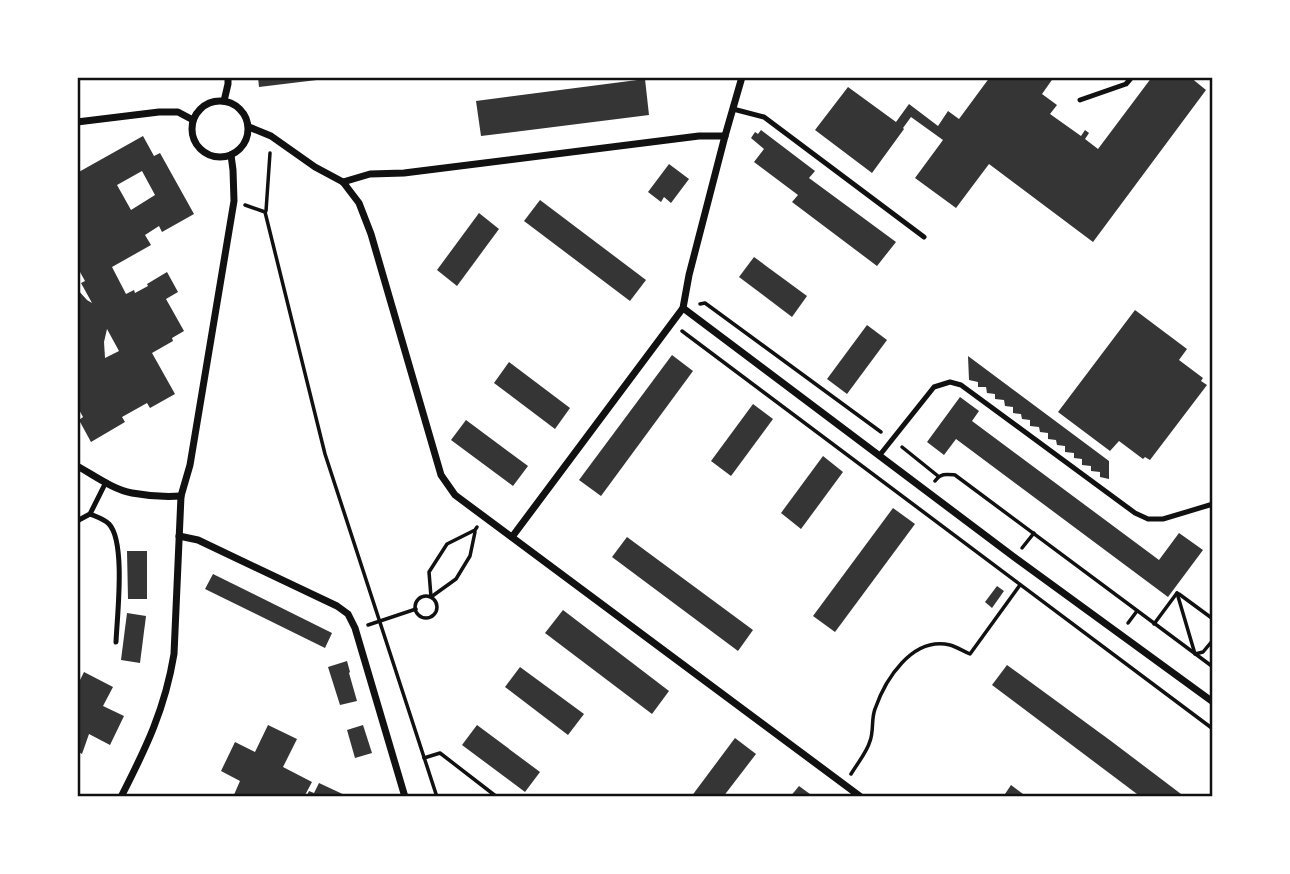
<svg xmlns="http://www.w3.org/2000/svg" width="1290" height="874" font-family="Manrope,sans-serif">
	<style>
		.building { fill: #353535; fill-rule: evenodd }
		.lines { fill: none; stroke-linecap: round; stroke-linejoin: round }
		.path { stroke: #111; stroke-width: 3.5 }
		.service { stroke: #111; stroke-width: 5 }
		.minor { stroke: #111; stroke-width: 7 }
		.neatline { fill: none; stroke: #111; stroke-width: 2.5 }
	</style>
	<rect width="100%" height="100%" fill="#fff"/>
	<g class="building">
		<path d="M258,77H325V79L259,87Z"/>
		<path d="M990,77H1054L1042,94L1057,105L1050,114L1081,136L1085,130L1089,133L1085,139L1098,149L1152,77H1190L1206,90L1093,242L989,164L956,208L915,178L943,140L911,117L903,128L904,129L872,173L815,130L848,87L896,122L909,104L938,126L948,111L959,119Z"/>
		<path d="M645,79L649,115L481,136L476,101Z"/>
		<path d="M761,130L815,171L809,178L896,242L877,266L792,202L798,195L754,162L764,149L751,138L755,132L758,134Z"/>
		<path d="M143,136L154,156L160,153L194,214L162,232L159,226L145,235L151,245L112,267L126,294L134,290L135,293L148,286L147,284L167,272L178,292L166,299L184,331L172,338L173,341L152,353L175,394L150,408L147,403L122,417L125,422L91,442L79,420L83,417L77,406V289L87,300L92,303L81,283L85,281L80,272L77,280V173ZM142,171L155,195L131,210L117,185ZM107,329L119,351L105,358L104,342Z"/>
		<path d="M669,164L689,179L671,203L664,197L661,202L648,192Z"/>
		<path d="M540,200L646,280L630,301L524,221Z"/>
		<path d="M479,213L499,229L457,286L437,270Z"/>
		<path d="M754,257L807,296L792,317L739,277Z"/>
		<path d="M1135,310L1187,349L1179,360L1203,378L1201,381L1207,385L1150,460L1145,457L1143,459L1119,441L1110,451L1058,412Z"/>
		<path d="M867,325L887,340L847,394L827,379Z"/>
		<path d="M672,355L693,371L601,496L579,480Z"/>
		<path d="M968,356L1109,461V479L1100,477V472L1091,471V466L1082,465V459L1074,458V453L1065,452V446L1057,445L1056,440L1048,439V433L1040,432L1039,427L1030,426V420L1022,419L1021,414L1013,413V407L1005,406L1004,400L995,399V394L987,393L986,387H978V382L969,380Z"/>
		<path d="M509,362L570,408L555,429L494,383Z"/>
		<path d="M960,397L979,411L972,421L1159,560L1179,533L1203,550L1168,597L956,439L944,455L927,442Z"/>
		<path d="M753,404L773,419L731,476L711,461Z"/>
		<path d="M466,420L528,466L513,486L451,440Z"/>
		<path d="M823,456L843,472L801,529L781,513Z"/>
		<path d="M893,508L915,524L835,632L813,616Z"/>
		<path d="M627,537L753,630L738,651L612,557Z"/>
		<path d="M127,551H147V599H128Z"/>
		<path d="M213,574L332,633L325,648L205,589Z"/>
		<path d="M997,586L1004,591L992,608L985,602Z"/>
		<path d="M563,610L669,691L652,714L545,633Z"/>
		<path d="M127,613L146,616L140,663L121,660Z"/>
		<path d="M347,661L350,672L349,673L357,701L340,705L328,667Z"/>
		<path d="M1007,665L1111,741L1185,797H1141L992,685Z"/>
		<path d="M520,667L584,714L568,735L505,687Z"/>
		<path d="M84,672L113,687L103,706L124,716L110,745L89,734L82,754L77,751V686Z"/>
		<path d="M268,725L297,739L283,767L312,782L304,797H233L240,781L221,771L235,742L255,752Z"/>
		<path d="M363,725L372,753L355,758L347,730Z"/>
		<path d="M477,725L540,772L525,792L462,745Z"/>
		<path d="M735,738L756,754L723,797H691Z"/>
		<path d="M319,783L349,797H306L309,791L314,793Z"/>
		<path d="M1011,785L1027,797H1003Z"/>
		<path d="M799,786L814,797H790Z"/>
	</g>
	<g class="lines">
		<g class="path">
			<path d="M245,205L265,212L325,454L437,797"/>
			<path d="M266,211L270,153"/>
			<path d="M700,304L705,303L881,432"/>
			<path d="M682,331L1213,729"/>
			<path d="M902,447L938,476"/>
			<path d="M935,481C941,473 946,474 955,475L1213,667"/>
			<path d="M1022,548L1034,533"/>
			<path d="M1177,593L1195,654L1203,652L1213,640"/>
			<path d="M1179,594L1213,619"/>
			<circle cx="426" cy="607" r="11"/>
			<path d="M431,597L429,572L447,544L475,530L477,527"/>
			<path d="M431,597L456,579L470,556L475,532"/>
			<path d="M1128,623L1137,611"/>
			<path d="M1154,624L1177,593"/>
			<path d="M368,625L416,609"/>
			<path d="M424,758L440,753L497,797"/>
			<path d="M851,774C857,764 867,752 870,741C874,731 871,719 875,709C885,680 912,636 950,645C957,647 963,651 970,654L1020,585"/>
		</g>
		<g class="service">
			<path d="M1080,100L1126,84L1132,77"/>
			<path d="M733,109L764,117L924,237"/>
			<path d="M879,456L934,387L950,382L961,385L1135,513L1148,519H1163L1213,504"/>
			<path d="M90,514C97,517 104,519 109,524C126,542 117,617 116,642"/>
			<path d="M77,521L90,514L106,482"/>
		</g>
		<g class="minor">
			<circle cx="220" cy="129" r="28"/>
			<path d="M224,101L228,84V77"/>
			<path d="M77,122L159,112H178L193,120"/>
			<path d="M249,127L271,136L315,167L343,182L359,203L371,234L441,475L455,495L861,797"/>
			<path d="M343,182L370,174L404,173L699,136H725"/>
			<path d="M683,308L1014,557L1213,702"/>
			<path d="M77,466C94,475 112,489 132,493C148,496 165,497 181,496"/>
			<path d="M179,536L198,540L337,606L348,614L355,628L405,797"/>
			<path d="M512,537L683,308L689,275L725,136L742,77"/>
			<path d="M121,797C146,748 165,709 174,654L181,496L190,465L234,201L233,170L231,155"/>
		</g>
	</g>
	<rect width="1290" height="874" fill="none" stroke="#ffffff" stroke-width="158"/>
	<rect x="79" y="79" width="1132" height="716" class="neatline"/>
</svg>
